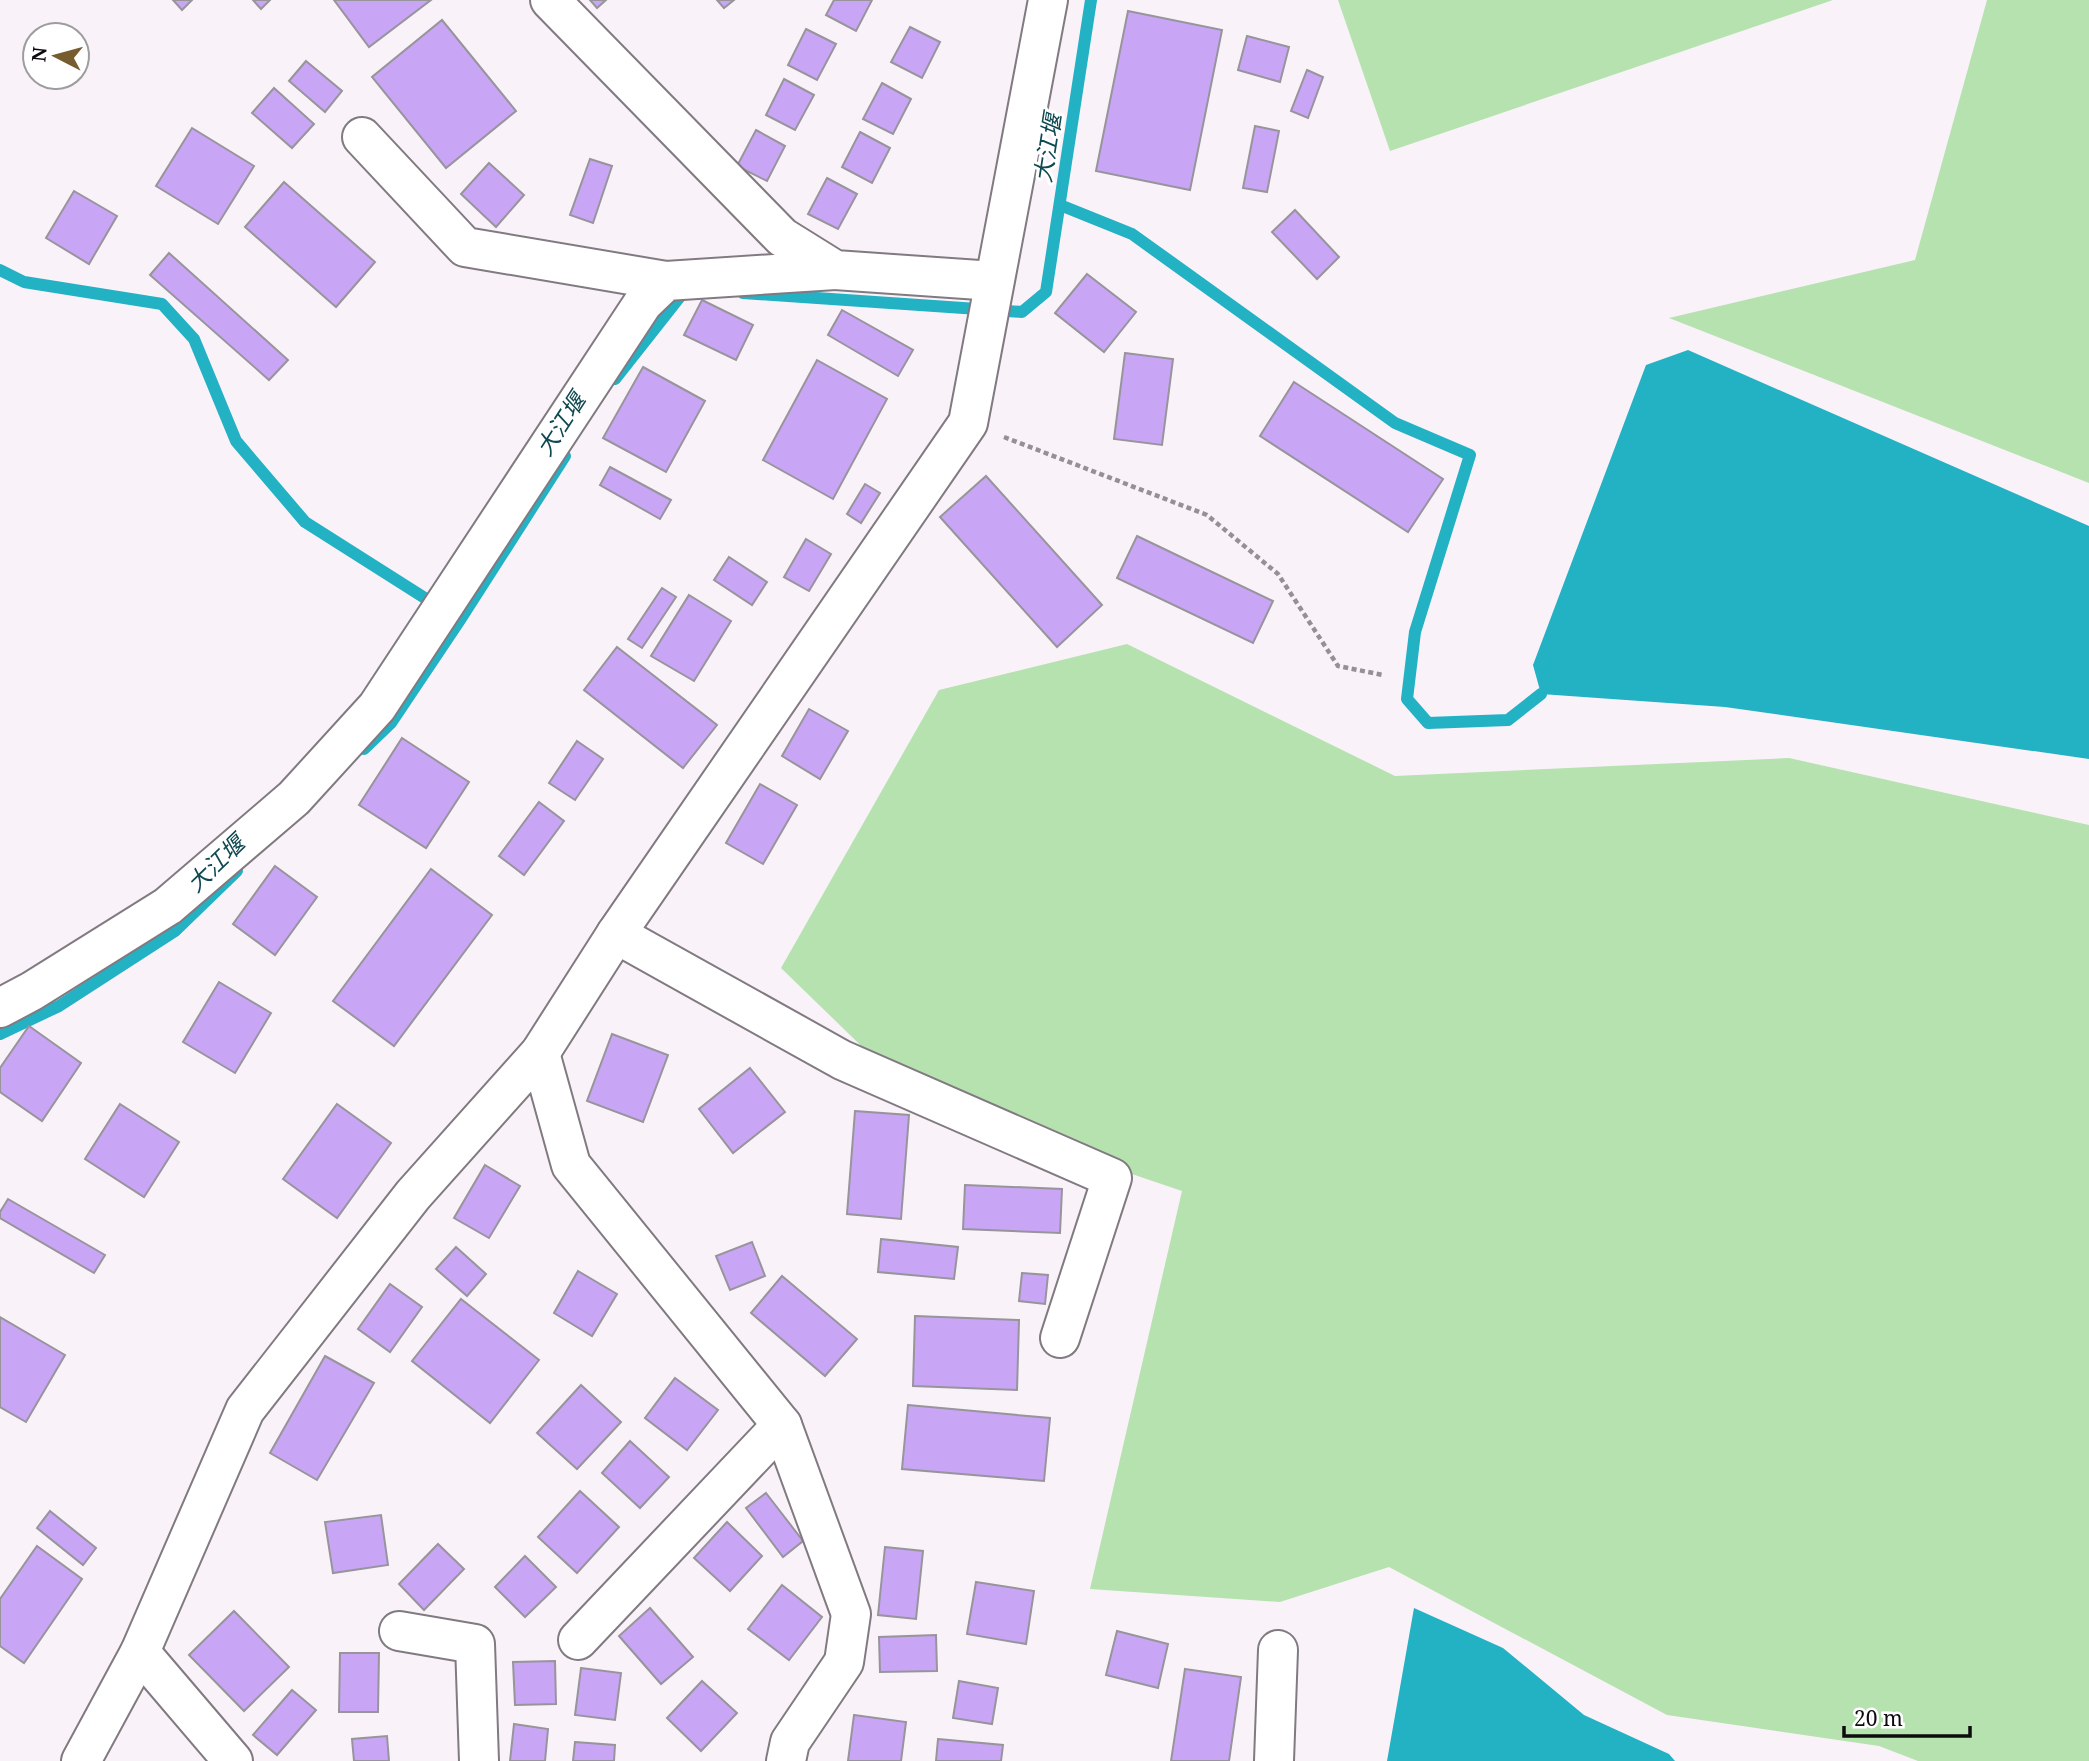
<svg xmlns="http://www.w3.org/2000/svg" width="2089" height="1761" font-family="'Noto Serif','Noto Sans JP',serif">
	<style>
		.green { fill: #b5e2af }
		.water { fill: #23b1c4 }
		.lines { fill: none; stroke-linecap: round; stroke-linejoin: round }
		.stream { stroke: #23b1c4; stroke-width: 12 }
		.building { fill: #c8a6f5; stroke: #97949c; stroke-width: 2 }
		.minor-casing { stroke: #817a81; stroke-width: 42 }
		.path { stroke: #959095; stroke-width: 4.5; stroke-dasharray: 5 3.5; stroke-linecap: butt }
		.minor { stroke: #fff; stroke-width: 38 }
		.labels { text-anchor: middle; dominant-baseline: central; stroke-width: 6; stroke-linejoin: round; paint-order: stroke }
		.water-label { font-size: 23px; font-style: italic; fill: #0e4850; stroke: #fff }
	</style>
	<rect width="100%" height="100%" fill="#faf2f9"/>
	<g class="green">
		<path d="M1338,0H1833L1390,151Z"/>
		<path d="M1987,0H2089V483L1669,318L1915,260Z"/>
		<path d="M1127,644L1395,776L1789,758L2089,825V1761H1918L1879,1746L1667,1715L1389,1567L1280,1602L1090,1589L1182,1191L919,1102L781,968L939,690Z"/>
	</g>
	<g class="water">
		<path d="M1688,350L2089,526V759L1725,707L1541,694L1533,665L1646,365Z"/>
		<path d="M1414,1608L1503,1648L1584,1715L1669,1754L1675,1761H1387Z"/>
	</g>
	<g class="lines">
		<g class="stream">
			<path d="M1060,205L1132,234L1395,423L1470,455L1415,632L1407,699L1428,723L1508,720L1541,694"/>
			<path d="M0,270L24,282L162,304L194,339L236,441L305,522L439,607"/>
			<path d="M743,293L1022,312L1046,292L1091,0"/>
			<path d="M615,379L686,289"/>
			<path d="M364,749L391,723L460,620L565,456"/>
			<path d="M0,1034L59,1006L175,931L237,871"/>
		</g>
	</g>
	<g class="building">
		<path d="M173,0H192L182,10Z"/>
		<path d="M253,0H270L261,9Z"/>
		<path d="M334,0H431L369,47Z"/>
		<path d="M590,0H606L597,8Z"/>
		<path d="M717,0H734L724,8Z"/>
		<path d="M834,0H872L856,31L826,15Z"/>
		<path d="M1128,11L1222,30L1190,190L1096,171Z"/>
		<path d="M442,20L516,111L446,168L372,77Z"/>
		<path d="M910,27L940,42L922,78L891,62Z"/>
		<path d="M806,29L836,44L817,80L788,65Z"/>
		<path d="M1247,36L1289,47L1280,82L1238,70Z"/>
		<path d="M306,61L342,91L325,112L289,81Z"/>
		<path d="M1307,70L1323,77L1308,118L1291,111Z"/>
		<path d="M784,79L814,95L795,130L766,115Z"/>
		<path d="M882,83L911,99L893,134L863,119Z"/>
		<path d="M274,88L314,124L292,148L252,113Z"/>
		<path d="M1255,126L1279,131L1267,192L1243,188Z"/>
		<path d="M192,128L254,166L218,224L156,186Z"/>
		<path d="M756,130L785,146L767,181L737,166Z"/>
		<path d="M860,132L890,148L872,183L842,167Z"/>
		<path d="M590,159L612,166L593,223L570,215Z"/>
		<path d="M489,163L524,195L496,227L461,194Z"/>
		<path d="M827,178L857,194L838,229L808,214Z"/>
		<path d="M284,182L375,262L336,307L245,227Z"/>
		<path d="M74,191L117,216L89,264L46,238Z"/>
		<path d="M1295,210L1339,257L1317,279L1272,232Z"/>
		<path d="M169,253L288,360L269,380L150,275Z"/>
		<path d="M1087,274L1136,312L1104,352L1055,313Z"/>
		<path d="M702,300L753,325L736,360L684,335Z"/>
		<path d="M842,310L913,350L898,376L828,335Z"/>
		<path d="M1125,353L1173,359L1162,445L1114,439Z"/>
		<path d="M817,360L887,399L833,499L763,460Z"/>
		<path d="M643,367L705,401L666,472L603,438Z"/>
		<path d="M1294,382L1443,479L1408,532L1260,436Z"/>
		<path d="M610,467L671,500L660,519L600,485Z"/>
		<path d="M986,476L1102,605L1057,647L940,517Z"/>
		<path d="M865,484L880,493L861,523L847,514Z"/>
		<path d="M1137,536L1273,601L1253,643L1117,578Z"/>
		<path d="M806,539L831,554L809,591L784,577Z"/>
		<path d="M729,557L767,582L752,605L714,580Z"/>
		<path d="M662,588L676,597L642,648L628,639Z"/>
		<path d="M689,595L731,621L694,681L651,656Z"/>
		<path d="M617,647L717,725L683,768L584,690Z"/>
		<path d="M809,709L848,731L820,779L782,756Z"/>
		<path d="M402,738L469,782L426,848L359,805Z"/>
		<path d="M577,741L603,759L575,800L549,783Z"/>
		<path d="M760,784L797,805L763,864L726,843Z"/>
		<path d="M539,802L564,821L524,875L499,856Z"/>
		<path d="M275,866L317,897L275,955L233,924Z"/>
		<path d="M431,869L492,915L394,1046L333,1001Z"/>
		<path d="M219,982L271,1013L235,1073L183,1042Z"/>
		<path d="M29,1026L81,1063L42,1121L0,1092V1068Z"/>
		<path d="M612,1034L668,1055L643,1122L587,1101Z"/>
		<path d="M750,1068L785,1112L733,1153L699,1109Z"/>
		<path d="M120,1104L179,1142L144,1197L85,1159Z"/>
		<path d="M337,1104L391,1143L337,1218L283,1179Z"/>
		<path d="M855,1111L909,1115L901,1219L847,1214Z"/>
		<path d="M485,1165L520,1186L489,1238L454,1218Z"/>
		<path d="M965,1185L1062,1189L1060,1233L963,1229Z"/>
		<path d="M8,1199L105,1255L94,1273L0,1218V1212Z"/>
		<path d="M881,1239L958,1247L954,1279L878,1272Z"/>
		<path d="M752,1242L765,1276L730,1290L716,1256Z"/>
		<path d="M456,1247L486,1274L467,1296L436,1269Z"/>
		<path d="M578,1271L617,1294L592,1336L554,1313Z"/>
		<path d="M1022,1273L1048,1275L1045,1304L1019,1301Z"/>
		<path d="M782,1276L857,1339L825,1376L751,1313Z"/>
		<path d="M390,1284L422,1307L390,1352L358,1329Z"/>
		<path d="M461,1299L539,1360L490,1423L412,1361Z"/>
		<path d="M915,1316L1019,1320L1017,1390L913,1386Z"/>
		<path d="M0,1317L65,1355L26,1422L0,1407Z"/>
		<path d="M325,1356L374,1383L317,1480L270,1453Z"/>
		<path d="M675,1378L718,1410L687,1450L645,1418Z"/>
		<path d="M581,1385L621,1422L577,1469L537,1433Z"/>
		<path d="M908,1405L1050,1418L1044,1481L902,1469Z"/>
		<path d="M630,1441L669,1477L640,1508L602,1473Z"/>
		<path d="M580,1491L619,1527L577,1573L538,1537Z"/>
		<path d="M766,1493L803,1541L783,1557L746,1508Z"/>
		<path d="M50,1511L96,1548L83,1565L37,1528Z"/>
		<path d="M381,1515L388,1565L333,1573L325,1522Z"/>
		<path d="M727,1522L762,1556L730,1591L694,1558Z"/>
		<path d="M438,1544L464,1569L424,1610L399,1584Z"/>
		<path d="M37,1546L82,1579L24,1663L0,1646V1599Z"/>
		<path d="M885,1547L923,1551L916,1619L878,1615Z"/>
		<path d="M525,1556L556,1587L525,1617L495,1587Z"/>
		<path d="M976,1582L1034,1591L1026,1644L967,1634Z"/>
		<path d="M782,1585L822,1617L789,1660L748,1629Z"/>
		<path d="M650,1608L693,1657L661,1684L619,1636Z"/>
		<path d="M234,1611L289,1667L244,1711L189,1655Z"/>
		<path d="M1117,1631L1168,1644L1158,1688L1106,1675Z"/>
		<path d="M936,1635L937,1671L880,1672L879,1637Z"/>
		<path d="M340,1653H379L378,1712H339Z"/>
		<path d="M555,1661L556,1704L515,1705L513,1662Z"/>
		<path d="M581,1668L621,1673L615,1720L575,1715Z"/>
		<path d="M1185,1669L1241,1677L1229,1761H1171Z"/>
		<path d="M702,1681L737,1713L701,1751L667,1718Z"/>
		<path d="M959,1681L998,1688L992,1724L953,1718Z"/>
		<path d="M292,1690L316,1710L277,1755L253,1735Z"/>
		<path d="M854,1715L906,1722L901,1761H848Z"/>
		<path d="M514,1724L548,1729L545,1761H510Z"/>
		<path d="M387,1736L389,1761H354L352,1739Z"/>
		<path d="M938,1739L1003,1745L1001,1761H936Z"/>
		<path d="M575,1742L615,1745L614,1761H573Z"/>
	</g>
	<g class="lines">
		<defs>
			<g id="minor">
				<path d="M550,0L782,237L835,270L994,281"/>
				<path d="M362,137L465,247L666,281"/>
				<path d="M616,934L842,1060L1112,1178L1060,1338"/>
				<path d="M0,1008L32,991L168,906L294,798L377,707L643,303L666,281L835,270"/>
				<path d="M540,1053L571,1165L782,1425L851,1614L844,1662L790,1742L786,1761"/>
				<path d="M399,1631L475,1644L479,1761"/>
				<path d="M578,1640L782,1425"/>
				<path d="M140,1652L233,1761"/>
				<path d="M81,1761L140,1652L245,1410L413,1195L540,1053L616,934L968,423L1048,0"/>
				<path d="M1274,1761L1278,1650"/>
			</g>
		</defs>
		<use href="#minor" class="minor-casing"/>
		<path class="path" d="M1004,437L1207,515L1278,574L1338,666L1383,675"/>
		<use href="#minor" class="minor"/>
	</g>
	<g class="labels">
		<g class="water-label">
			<text transform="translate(1047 148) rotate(-81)">大江堰</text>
			<text transform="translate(560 424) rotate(-57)">大江堰</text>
			<text transform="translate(215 863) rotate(-44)">大江堰</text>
		</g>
	</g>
	<g transform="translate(56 56) rotate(276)"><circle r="33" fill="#ffffff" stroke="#9e9d9e" stroke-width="2"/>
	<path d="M0-5L12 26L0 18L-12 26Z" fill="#765c2e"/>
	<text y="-10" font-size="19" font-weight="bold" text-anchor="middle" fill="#0d0b0d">N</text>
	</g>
	<path d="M1844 1726v10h126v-10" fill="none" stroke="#0d0b0d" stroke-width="3.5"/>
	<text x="1854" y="1726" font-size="21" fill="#0d0b0d" stroke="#ffffff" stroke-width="5" paint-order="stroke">20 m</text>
</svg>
